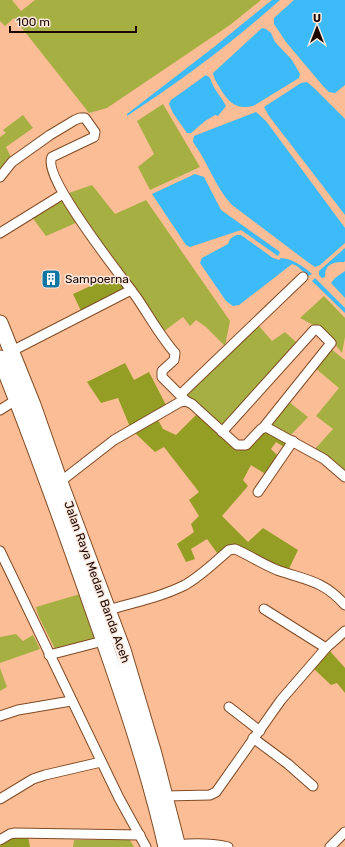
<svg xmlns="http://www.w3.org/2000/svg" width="345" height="847" font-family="Rubik,sans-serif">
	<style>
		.green { fill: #a6b042 }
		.forest { fill: #949e25 }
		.water { fill: #3dbbf8 }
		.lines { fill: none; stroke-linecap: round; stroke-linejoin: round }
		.minor-casing { stroke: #804b24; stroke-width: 11 }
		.trunk-casing { stroke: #804b24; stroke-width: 17 }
		.minor { stroke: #fff; stroke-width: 9 }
		.trunk { stroke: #fff; stroke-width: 15 }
		.labels { text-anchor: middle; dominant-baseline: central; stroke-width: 3; stroke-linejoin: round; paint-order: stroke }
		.poi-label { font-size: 12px; fill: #1b0600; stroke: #fce9dd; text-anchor: start }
		.street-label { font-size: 12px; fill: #1b0600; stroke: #fce9dd }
	</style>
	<rect width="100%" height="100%" fill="#fbbd95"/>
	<g class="green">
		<path d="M0,0H12L21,11L35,0H261L230,25L107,108L89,113L14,18L5,26L0,21Z"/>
		<path d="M163,104L200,167L150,190L138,167L154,154L137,121Z"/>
		<path d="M23,115L33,128L6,147L12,159L0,172V137L6,133L3,130Z"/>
		<path d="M92,185L115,214L146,200L230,321L225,346L206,327L196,320L190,326L183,317L163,332L66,194Z"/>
		<path d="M62,197L78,222L46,236L31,216Z"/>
		<path d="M324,296L345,318V337L342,353C329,336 319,327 300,318Z"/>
		<path d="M259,326L272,341L285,332L296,342L222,428L186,395Z"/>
		<path d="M331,349L345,360V473L314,450L333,429L316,416L339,388L315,368Z"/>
		<path d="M289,402L308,417L289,437L270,424Z"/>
		<path d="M80,594L96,641L56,651L38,615L36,607Z"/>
		<path d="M16,634L23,641L33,635L40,649L0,663V637Z"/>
		<path d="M0,668L7,687L0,691Z"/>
		<path d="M74,840H130L134,847H73Z"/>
	</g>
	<g class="forest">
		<path d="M117,274L125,290L82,313L73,294Z"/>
		<path d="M125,363L134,380L149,372L166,405L130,427L118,398L101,403L87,382Z"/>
		<path d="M197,414L243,449L265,430L288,440L284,447L276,442L271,449L278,456L267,475L251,465L243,480L248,486L222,516L248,542L263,528L298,550L287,573L231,545L217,553L207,539L191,549L195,559L186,562L177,544L194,532L191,524L199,516L189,500L199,492L164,447L155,452L135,433L157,418L163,429L176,435Z"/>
		<path d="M329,650L345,668V693L337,683L331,685L314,669Z"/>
		<path d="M12,836H28L30,847H0V846Z"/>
	</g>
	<g class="water">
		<path d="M272,0H280C233,42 181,81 127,116V114L214,47Z"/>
		<path d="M294,0H345V85L335,93L329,92L323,86L286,42L274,24V18Z"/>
		<path d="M262,28L266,29L271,33L275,42L292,60L300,74L299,78L253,106C236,110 228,102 220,88C217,83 214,79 213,73Z"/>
		<path d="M206,75L210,78C213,89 221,96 226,106L218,116L215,115L205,121L191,133H187L173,113L169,104L171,100Z"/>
		<path d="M307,82L314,88L345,119V215L269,116L264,107L301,83Z"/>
		<path d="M256,112L266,121L345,228V243L320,265L315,267L309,263L232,205C215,187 208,162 193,142L194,136Z"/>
		<path d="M195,174L204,177L221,210L280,252L278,256L241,230L190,247L186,245L152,194Z"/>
		<path d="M236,235H241L273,258L279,260L281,258C293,259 303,266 312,274L308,276L297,266L292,264L239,305L233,306L226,301L200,263L202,258L228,244L230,239Z"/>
		<path d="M345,248V261L344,262C333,262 325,264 325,277L322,278L319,275V271Z"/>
		<path d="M345,271V298L331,283L335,278Z"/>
		<path d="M315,278L345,308V313L312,281Z"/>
	</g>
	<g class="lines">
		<defs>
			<g id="minor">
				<path d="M0,177L12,162L50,135L75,120L80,118H85L95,132L94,137L52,157C41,177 123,278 137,298C150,317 160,336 175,353L174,360L162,371V377L186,401"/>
				<path d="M0,233L63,194"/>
				<path d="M12,351L131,290"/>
				<path d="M181,394L303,277"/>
				<path d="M0,410L19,398"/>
				<path d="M222,432L314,330H318L331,343L263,428"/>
				<path d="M60,482L114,440L180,402L186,401L192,404L237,445H246L261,429L266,427L324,459L345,477"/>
				<path d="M258,492L293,441"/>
				<path d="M0,551L119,798L146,847"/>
				<path d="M264,609L326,648"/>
				<path d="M107,610C133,603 161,597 185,585C201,576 215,562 229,550L235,549C249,555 262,564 277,570C305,580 323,580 345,605"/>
				<path d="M49,655L107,640"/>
				<path d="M229,707L260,731"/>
				<path d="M0,716L18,710L71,701"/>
				<path d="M253,738L288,764L313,786"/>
				<path d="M165,796L210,795L216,792L281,700L326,648L345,631"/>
				<path d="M0,799L33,779L45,775L101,762"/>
				<path d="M0,840L10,834L15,833L140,835"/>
				<path d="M177,845C195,843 210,843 228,847"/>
				<path d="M330,847L345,832"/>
			</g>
			<g id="trunk">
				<path d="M0,323L33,405L60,482L123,650L154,754L178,847"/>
				<path d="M0,358C34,442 64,527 94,613C121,690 148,767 166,847"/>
			</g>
		</defs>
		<use href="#minor" class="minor-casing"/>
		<use href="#trunk" class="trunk-casing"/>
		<use href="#minor" class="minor"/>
		<use href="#trunk" class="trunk"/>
	</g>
	<defs>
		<symbol id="building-square" viewBox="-11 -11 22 22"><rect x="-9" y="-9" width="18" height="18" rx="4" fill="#1176a2" stroke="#fce9dd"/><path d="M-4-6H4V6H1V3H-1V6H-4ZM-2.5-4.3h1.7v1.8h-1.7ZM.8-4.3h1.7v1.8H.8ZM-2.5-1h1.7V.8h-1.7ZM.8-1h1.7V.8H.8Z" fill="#fff"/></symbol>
	</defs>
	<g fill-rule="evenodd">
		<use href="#building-square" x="40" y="268" width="22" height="22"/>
	</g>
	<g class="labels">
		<g class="poi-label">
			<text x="65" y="279">Sampoerna</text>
		</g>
		<g class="street-label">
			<text transform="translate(97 582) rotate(70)">Jalan Raya Medan Banda Aceh</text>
		</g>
	</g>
	<g transform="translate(317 28)" stroke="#fce9dd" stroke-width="3" paint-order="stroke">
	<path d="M0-3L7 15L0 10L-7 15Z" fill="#1b0600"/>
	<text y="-6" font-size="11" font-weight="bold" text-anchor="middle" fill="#1b0600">U</text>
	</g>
	<path d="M10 26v6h126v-6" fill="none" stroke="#1b0600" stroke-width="2"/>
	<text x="16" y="26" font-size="12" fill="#1b0600" stroke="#fce9dd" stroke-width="3" paint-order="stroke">100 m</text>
</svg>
